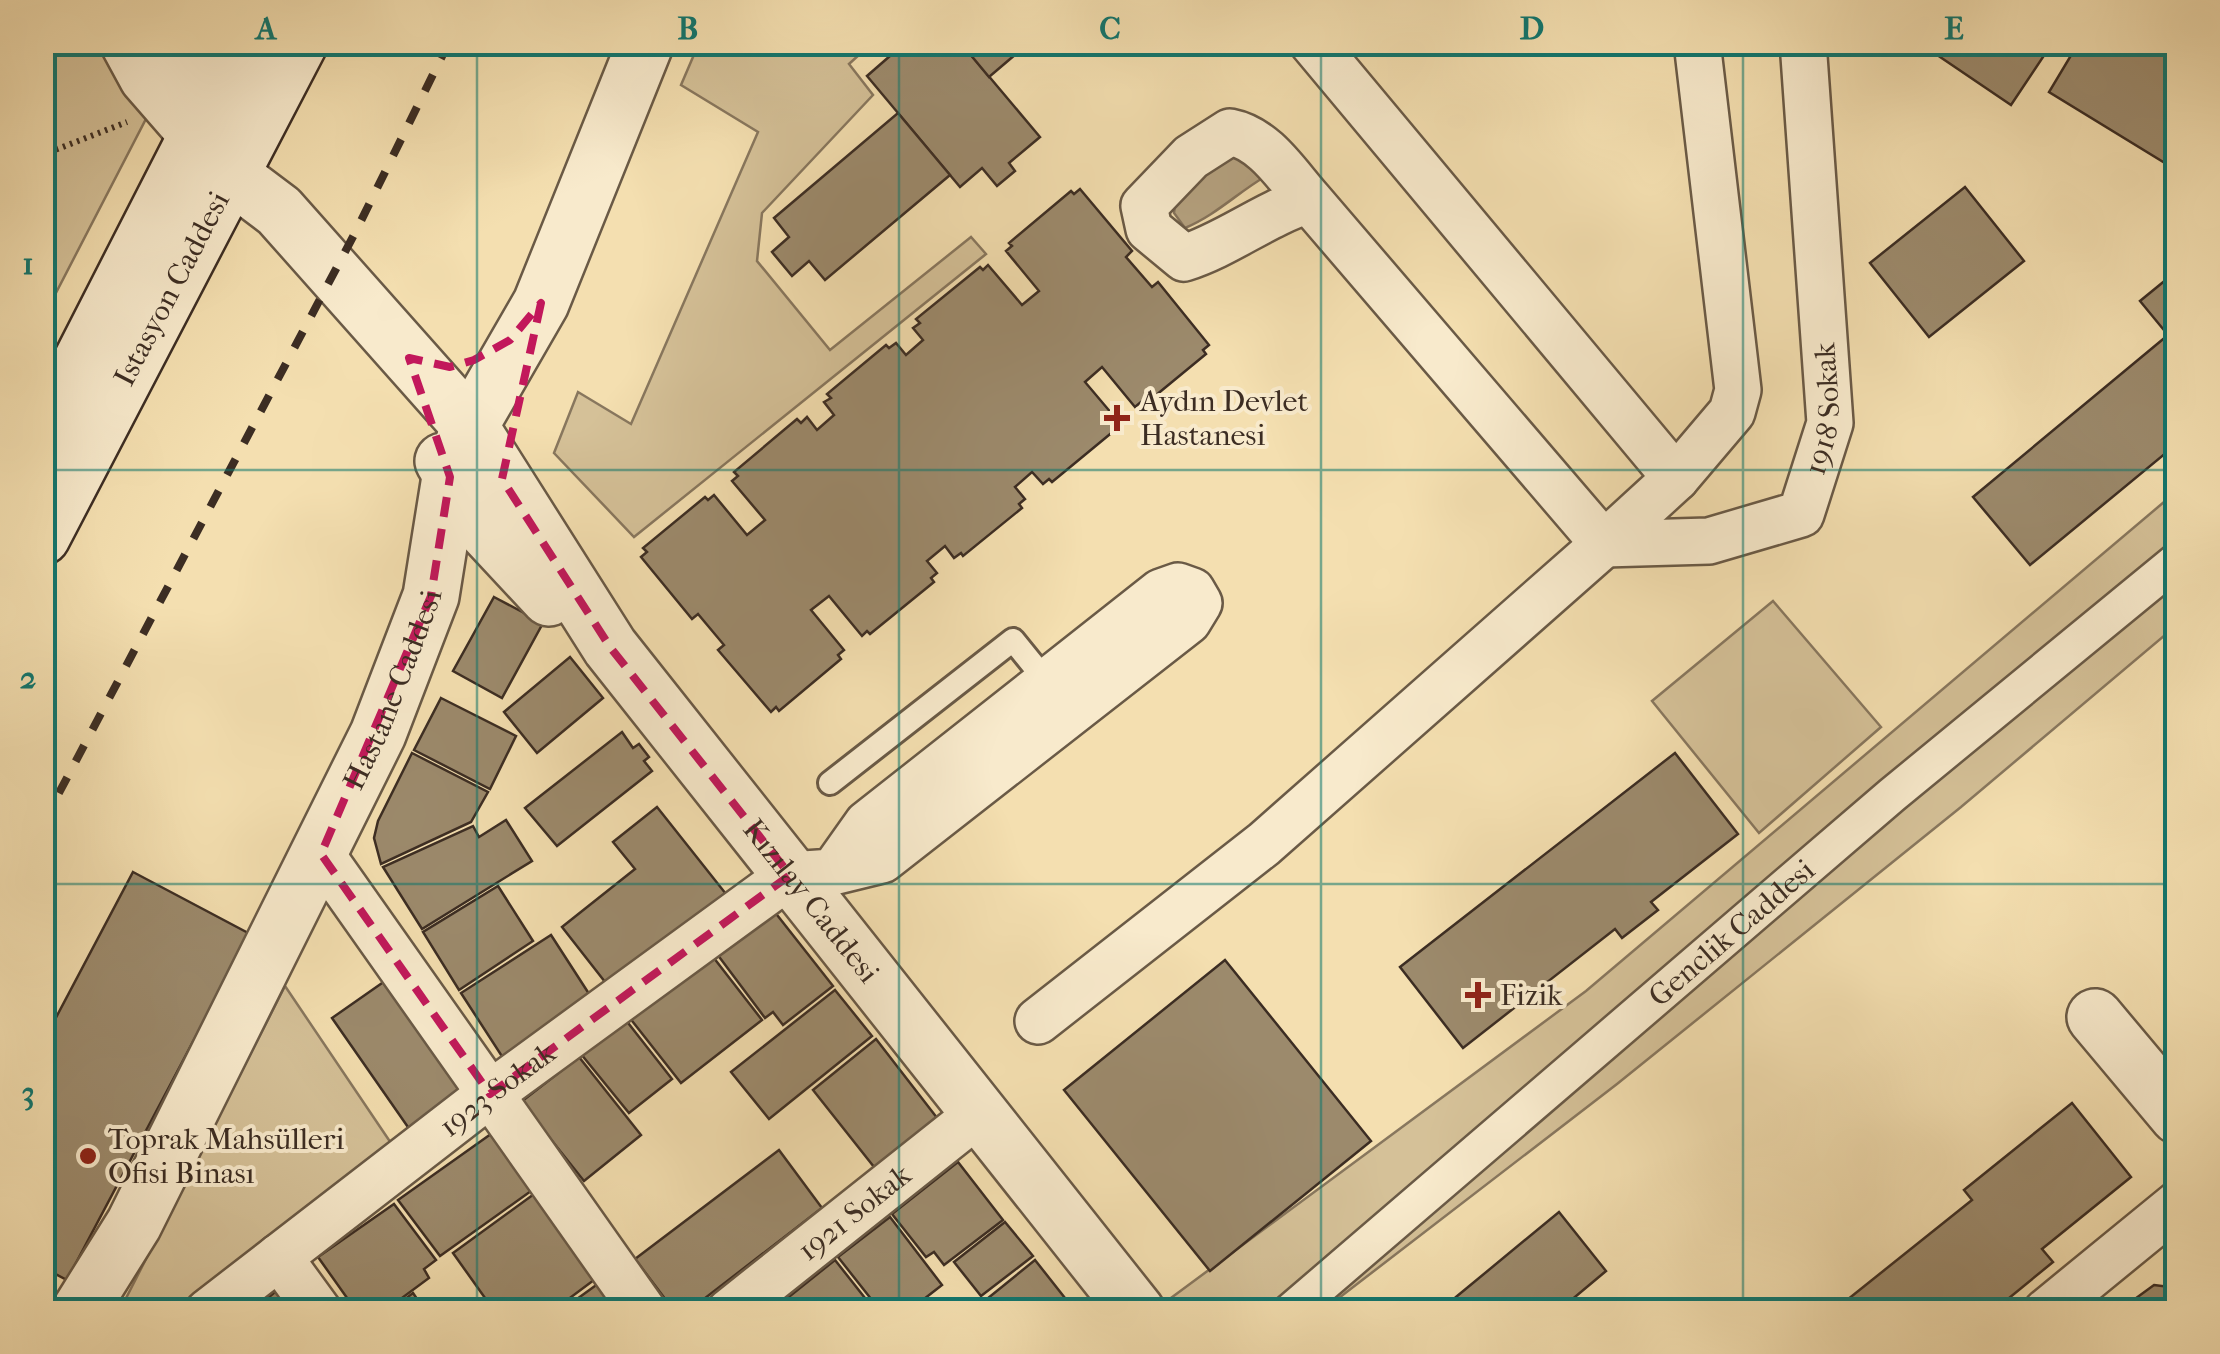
<svg xmlns="http://www.w3.org/2000/svg" width="2220" height="1354" font-family="'IM FELL French Canon',serif">
	<style>
		.green { fill: #d5c198; stroke: #88775e; stroke-width: 2.5 }
		.water { fill: #b5a280; stroke: #85735b; stroke-width: 2.5 }
		.building { fill: #9c8a6c; stroke: #3c2d23; stroke-width: 2.5 }
		.lines { fill: none; stroke-linecap: round; stroke-linejoin: round }
		.service-casing { stroke: #6a5a46; stroke-width: 28 }
		.pedestrian-casing { stroke: #6a5a46; stroke-width: 40 }
		.minor-casing { stroke: #6a5a46; stroke-width: 50 }
		.tertiary-casing { stroke: #6a5a46; stroke-width: 60 }
		.secondary-casing { stroke: #3c2d23; stroke-width: 60 }
		.path { stroke: #3c2d23; stroke-width: 6; stroke-dasharray: 2.5 5; stroke-linecap: butt }
		.service { stroke: #f8eacc; stroke-width: 22 }
		.pedestrian { stroke: #f8eacc; stroke-width: 35 }
		.minor { stroke: #f8eacc; stroke-width: 45 }
		.tertiary { stroke: #f8eacc; stroke-width: 55 }
		.secondary { stroke: #f8eacc; stroke-width: 55 }
		.rail { stroke: #3c2d23; stroke-width: 8; stroke-dasharray: 18 18; stroke-linecap: butt }
		.marked { fill: none; stroke: #c2185b; stroke-width: 8; stroke-dasharray: 20 12; stroke-linejoin: round }
		.grid { fill: none; stroke: #0f766e; stroke-width: 2.5; stroke-opacity: 0.55 }
		.poi-dot { fill: #8f2418; stroke: #f8eacc; stroke-width: 4 }
		.labels { text-anchor: middle; dominant-baseline: central; stroke-width: 8; stroke-linejoin: round; paint-order: stroke }
		.street-label { font-size: 30px; fill: #3c2d23; stroke: #f8eacc }
		.poi-label { font-size: 30px; fill: #3c2d23; stroke: #f8eacc; text-anchor: start }
		.neatline { fill: none; stroke: #0f766e; stroke-width: 4 }
		.grid-label { font-size: 32px; text-anchor: middle; font-weight: bold; fill: #0f766e }
	</style>
	<rect width="100%" height="100%" fill="#f4dfb0"/>
	<filter id="stains"><feTurbulence type="fractalNoise" baseFrequency=".002" numOctaves="4"/><feColorMatrix values="0 0 0 0 .2 0 0 0 0 .09 0 0 0 0 .02 0 0 0 .5 -.17"/></filter>
	<radialGradient id="worn" r=".72"><stop offset=".6" stop-color="#630" stop-opacity="0"/><stop offset="1" stop-color="#630" stop-opacity=".3"/></radialGradient>
	<g class="green">
		<path d="M43,43H101L150,111L43,318Z"/>
		<path d="M699,43H872L849,64L873,95L762,213L757,261L830,350L971,237L986,254L634,537L554,453L578,392L631,424L758,132L681,85Z"/>
		<path d="M2177,491V625L1961,807L1617,1084L1322,1311L1152,1312L1586,991Z"/>
		<path d="M1773,601L1881,727L1759,833L1652,701Z"/>
		<path d="M285,986L397,1152L183,1311L119,1312Z"/>
	</g>
	<path class="water" d="M1241,154L1266,176C1237,193 1216,215 1185,228L1174,213C1176,183 1215,162 1241,154Z"/>
	<g class="building">
		<path d="M906,42L917,53L930,42H960L1040,137L1009,163L1015,171L997,186L982,168L960,187L867,76Z"/>
		<path d="M960,42H1030L989,77Z"/>
		<path d="M1918,42H2053L2011,105Z"/>
		<path d="M2079,42H2178V171L2049,92Z"/>
		<path d="M898,113L950,175L825,280L809,261L792,276L772,252L789,237L774,218Z"/>
		<path d="M1965,187L2024,261L1929,337L1870,263Z"/>
		<path d="M1080,189L1132,251L1126,257L1152,287L1158,282L1209,345L1203,350L1206,354L1144,405L1141,402L1135,407L1102,367L1085,382L1118,421L1112,426L1115,430L1052,482L1049,479L1043,484L1032,472L1015,487L1025,499L1019,504L1022,508L963,556L961,553L954,558L945,546L927,561L937,573L931,578L934,582L870,634L867,631L862,636L829,596L811,610L844,650L838,655L841,659L779,711L776,707L771,712L718,650L724,645L698,614L692,619L641,557L647,552L643,548L705,497L708,500L714,495L747,535L765,520L732,481L738,476L734,472L797,419L801,423L807,417L817,430L834,415L824,402L831,398L827,394L886,345L889,348L896,343L906,355L923,340L913,328L920,323L916,319L980,267L983,270L988,265L1022,305L1039,291L1006,251L1012,246L1009,243L1071,191L1074,194Z"/>
		<path d="M2178,270V443L2030,565L1973,497L2168,335L2140,301Z"/>
		<path d="M494,597L543,623L502,698L453,671Z"/>
		<path d="M570,657L603,698L537,753L504,712Z"/>
		<path d="M441,698L516,736L490,789L414,750Z"/>
		<path d="M622,732L633,748L639,744L649,757L644,761L652,771L557,846L525,808Z"/>
		<path d="M412,753L488,792L471,822L381,864L374,838L378,821Z"/>
		<path d="M1675,753L1738,834L1651,902L1658,910L1622,938L1615,929L1463,1048L1400,967Z"/>
		<path d="M657,807L726,894L609,987L562,927L635,869L613,842Z"/>
		<path d="M506,820L532,861L422,929L383,867L473,826L479,837Z"/>
		<path d="M133,872L250,934L67,1280L42,1267V1044Z"/>
		<path d="M498,886L533,941L459,990L423,932Z"/>
		<path d="M770,906L833,986L783,1025L773,1012L765,1018L714,950Z"/>
		<path d="M551,935L593,1000L505,1061L461,993Z"/>
		<path d="M710,953L762,1020L681,1083L629,1017Z"/>
		<path d="M1225,960L1371,1141L1210,1271L1064,1090Z"/>
		<path d="M395,974L473,1087L410,1130L332,1018Z"/>
		<path d="M835,990L872,1036L769,1119L731,1072Z"/>
		<path d="M625,1019L672,1079L629,1113L581,1054Z"/>
		<path d="M876,1039L941,1123L878,1172L813,1090Z"/>
		<path d="M579,1057L641,1135L584,1181L521,1102Z"/>
		<path d="M2072,1103L2131,1177L2042,1249L2053,1262L1992,1312H1832L1972,1200L1964,1190Z"/>
		<path d="M498,1129L538,1186L440,1256L398,1200Z"/>
		<path d="M779,1150L822,1208L687,1312H675L635,1259Z"/>
		<path d="M958,1162L1003,1220L944,1265L934,1252L926,1257L892,1214Z"/>
		<path d="M541,1189L602,1274L551,1312H495L453,1253Z"/>
		<path d="M394,1204L436,1260L424,1269L429,1278L383,1312H357L318,1257Z"/>
		<path d="M1559,1212L1606,1271L1557,1312H1468L1456,1297Z"/>
		<path d="M890,1217L942,1285L924,1299L934,1312H893L886,1303L879,1309L838,1257Z"/>
		<path d="M1005,1222L1033,1256L981,1296L954,1262Z"/>
		<path d="M835,1260L876,1312H778L775,1308Z"/>
		<path d="M1035,1260L1076,1312H980L977,1307Z"/>
		<path d="M606,1278L630,1312H559Z"/>
		<path d="M2154,1285L2178,1288V1312H2117Z"/>
		<path d="M281,1287L298,1312H251Z"/>
		<path d="M413,1293L426,1312H388Z"/>
	</g>
	<g class="lines">
		<defs>
			<path id="service" d="M830,783L1013,640L1047,682"/>
			<g id="pedestrian">
				<path id="s1" d="M1290,1312L1892,795L2178,560"/>
			</g>
			<g id="minor">
				<path d="M1312,42L1676,478"/>
				<path d="M1309,200C1264,214 1228,244 1184,258L1149,229L1144,206L1191,157L1230,132C1265,139 1286,174 1309,200L1604,544"/>
				<path id="s2" d="M1604,544L1709,541L1801,514L1830,423L1803,42"/>
				<path d="M321,854L644,1312"/>
				<path d="M1038,1021L1264,844L1604,544L1676,478L1732,412L1738,390L1697,42"/>
				<path d="M279,1257L319,1312"/>
				<path id="s3" d="M208,1312L490,1094L790,875L833,872L882,860L1188,621L1199,603L1192,591L1178,586L1161,592L867,824L833,872"/>
				<path id="s4" d="M729,1312L978,1114"/>
				<path d="M2046,1312L2178,1204"/>
			</g>
			<g id="tertiary">
				<path id="s5" d="M128,42L147,77L234,177L279,211L470,426L610,647L1137,1312"/>
				<path d="M166,42L242,132"/>
				<path d="M443,461L481,525L549,598"/>
				<path d="M2095,1017L2178,1116"/>
				<path id="s6" d="M79,1312L134,1224L378,734L431,596L450,477L470,426L541,303L646,42"/>
			</g>
			<g id="secondary">
				<path d="M42,438L197,135L250,42"/>
				<path id="s7" d="M42,537L300,42"/>
			</g>
		</defs>
		<use href="#service" class="service-casing"/>
		<use href="#pedestrian" class="pedestrian-casing"/>
		<use href="#minor" class="minor-casing"/>
		<use href="#tertiary" class="tertiary-casing"/>
		<use href="#secondary" class="secondary-casing"/>
		<path class="path" d="M42,155L127,122"/>
		<use href="#service" class="service"/>
		<use href="#pedestrian" class="pedestrian"/>
		<use href="#minor" class="minor"/>
		<use href="#tertiary" class="tertiary"/>
		<use href="#secondary" class="secondary"/>
		<path class="rail" d="M42,825L355,233L449,42"/>
	</g>
	<path class="marked" d="M541,303L502,479L610,647L790,875L490,1094L321,854L431,596L450,477L409,358L450,367L474,360L510,340Z"/>
	<path class="grid" d="M477,42V1312M899,42V1312M1321,42V1312M1743,42V1312M42,470H2178M42,884H2178"/>
	<g class="poi-dot">
		<path d="M1112 403h10v10h10v10h-10v10h-10v-10h-10v-10h10z"/>
		<path d="M1473 980h10v10h10v10h-10v10h-10v-10h-10v-10h10z"/>
		<circle cx="88" cy="1156" r="10"/>
	</g>
	<g class="labels">
		<g class="street-label">
			<text stroke="none"><textPath href="#s7" startOffset="280">Istasyon Caddesi</textPath></text>
			<text stroke="none"><textPath href="#s2" startOffset="310">1918 Sokak</textPath></text>
			<text stroke="none"><textPath href="#s6" startOffset="698">Hastane Caddesi</textPath></text>
			<text stroke="none"><textPath href="#s5" startOffset="1102">Kızılay Caddesi</textPath></text>
			<text stroke="none"><textPath href="#s1" startOffset="582">Genclik Caddesi</textPath></text>
			<text stroke="none"><textPath href="#s3" startOffset="365">1923 Sokak</textPath></text>
			<text stroke="none"><textPath href="#s4" startOffset="160">1921 Sokak</textPath></text>
		</g>
		<g class="poi-label">
			<text x="1140" y="401">Aydın Devlet<tspan x="1140" dy="34">Hastanesi</tspan></text>
			<text x="1500" y="995">Fizik</text>
			<text x="108" y="1139">Toprak Mahsülleri<tspan x="108" dy="34">Ofisi Binası</tspan></text>
		</g>
	</g>
	<rect width="2220" height="1354" fill="none" stroke="#f4dfb0" stroke-width="110"/>
	<rect x="55" y="55" width="2110" height="1244" class="neatline"/>
	<g class="grid-label">
		<text x="266" y="39">A</text>
		<text x="688" y="39">B</text>
		<text x="1110" y="39">C</text>
		<text x="1532" y="39">D</text>
		<text x="1954" y="39">E</text>
		<text x="28" y="274">1</text>
		<text x="28" y="688">2</text>
		<text x="28" y="1103">3</text>
	</g>
	<rect width="100%" height="100%" filter="url(#stains)"/>
	<rect width="100%" height="100%" fill="url(#worn)"/>
</svg>
